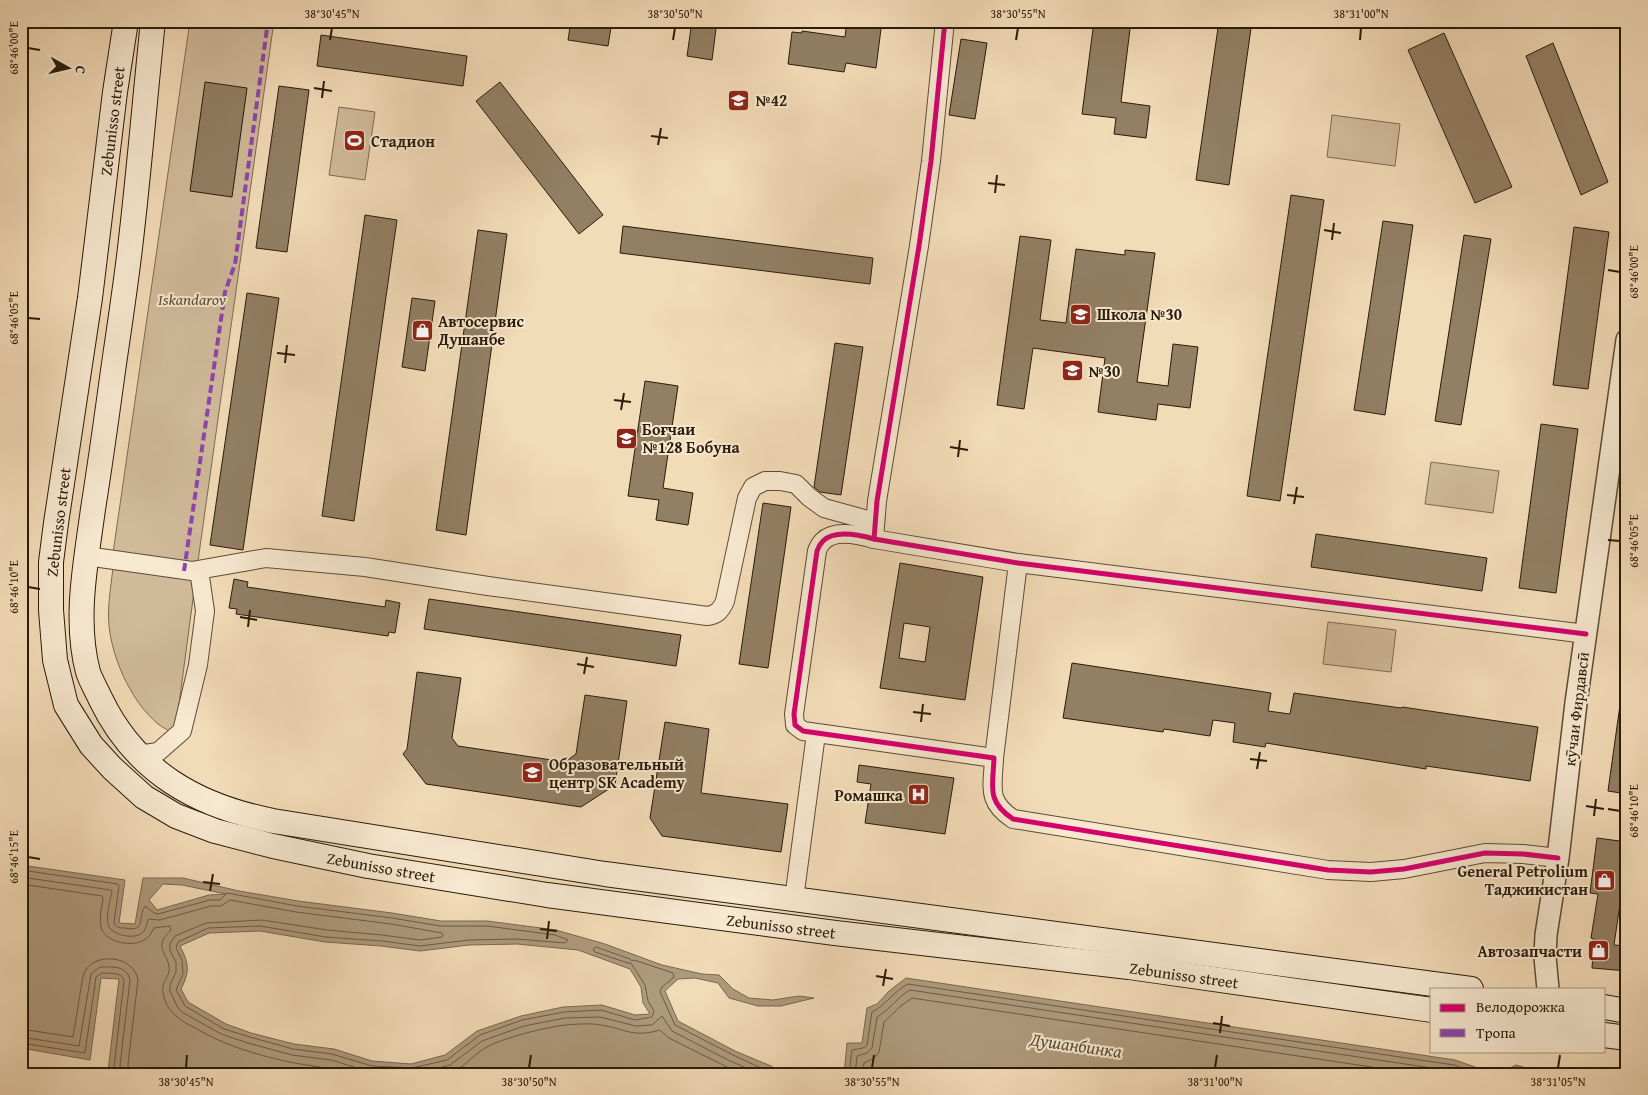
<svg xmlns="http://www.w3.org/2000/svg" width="1648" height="1095" font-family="'Gentium Book Plus',serif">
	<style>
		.green { fill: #d0ba9a; stroke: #7d6a52 }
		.water { fill: #ae9a7c; stroke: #79674e; fill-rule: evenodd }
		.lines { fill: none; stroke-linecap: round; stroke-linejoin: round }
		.shore { stroke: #6c5a43; stroke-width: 1 }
		.building { fill: #927f64; stroke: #2a1b0a; fill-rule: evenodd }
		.minor-casing { stroke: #5c4b35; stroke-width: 20 }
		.tertiary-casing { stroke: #5c4b35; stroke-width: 24 }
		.secondary-casing { stroke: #2a1b0a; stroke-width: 26 }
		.minor { stroke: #f7e8d0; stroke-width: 18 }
		.tertiary { stroke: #f7e8d0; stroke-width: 21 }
		.secondary { stroke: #f7e8d0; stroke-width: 24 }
		.quiet { stroke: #8e44ad; stroke-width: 4; stroke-dasharray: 8 4; stroke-linecap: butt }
		.cycleway-casing { stroke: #f7e8d0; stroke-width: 8 }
		.cycleway { stroke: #d6006c; stroke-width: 5 }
		.ticks { fill: none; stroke: #2a1b0a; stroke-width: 2 }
		.labels { text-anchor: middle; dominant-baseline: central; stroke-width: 4; stroke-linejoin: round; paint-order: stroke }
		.poi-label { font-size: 16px; font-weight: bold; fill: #2a1b0a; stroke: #f7e8d0; text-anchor: start }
		.street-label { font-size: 16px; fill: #2a1b0a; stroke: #f7e8d0 }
		.park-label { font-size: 16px; font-style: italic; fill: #5c4b35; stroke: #f7e8d0 }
		.water-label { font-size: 18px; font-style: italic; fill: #5f4e38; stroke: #f7e8d0 }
		.neatline { fill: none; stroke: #2a1b0a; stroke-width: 2 }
		.ticks-label { font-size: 12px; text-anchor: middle; fill: #2a1b0a }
	</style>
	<rect width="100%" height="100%" fill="#f2dbb7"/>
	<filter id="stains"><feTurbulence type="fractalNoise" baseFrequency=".004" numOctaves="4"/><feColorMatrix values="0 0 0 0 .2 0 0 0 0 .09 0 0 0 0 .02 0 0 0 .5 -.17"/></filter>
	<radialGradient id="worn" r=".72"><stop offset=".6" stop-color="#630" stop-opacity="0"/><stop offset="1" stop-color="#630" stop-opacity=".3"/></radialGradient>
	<g class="green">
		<path d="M190,21H274L198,561L180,567L113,553Z"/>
		<path d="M339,107L375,112L365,180L329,175Z"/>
		<path d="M1332,115L1400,124L1395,166L1327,157Z"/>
		<path d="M1431,462L1499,471L1493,513L1425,504Z"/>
		<path d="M113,567L188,578L195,584L175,734C170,731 163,728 158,724C133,703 115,665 110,633C106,611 111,588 113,567Z"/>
		<path d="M1328,622L1396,630L1391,672L1323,664Z"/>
	</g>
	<g class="water">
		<path d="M21,865L125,880L119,923L135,924L143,878H183L239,891L298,901L392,913L441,921H487L556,930L605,944L662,965L702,974L719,975L733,989L749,998L773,1000L799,996L814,998L781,1006H758L729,998L718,983L695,978L678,979L665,991L678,1021L735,1051L771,1066L784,1074H125L108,1071L119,979L101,978L90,1060L21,1048ZM163,884L182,885L226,894L209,895L157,910L149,900ZM260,931L325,942L381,946L420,951L469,945L517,944L578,950L630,969L641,987L643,1003L650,1014L635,1015L602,1005L563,1007L521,1016L477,1031L445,1055L411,1064L372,1061L334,1049L294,1044L251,1033L226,1024L188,1002L181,989C190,971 189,964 180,946L209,933Z"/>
		<path d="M906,978L1455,1060L1495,1074H844L847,1043H862L867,1008L877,1004L889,991Z"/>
		<path d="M1516,1065L1547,1074H1498Z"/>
	</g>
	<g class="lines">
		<g class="shore">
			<path d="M21,870L118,884L119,886L114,923C117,928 120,928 125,928C147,932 137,919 145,906L154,913L158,914L210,900H220L227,893L297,906L392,918L440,926H487L555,935L568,940L565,943L517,939L469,940L420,946L382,941L326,937L260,926L208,928L178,942L176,948L182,960L183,974L176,990L185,1006L224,1029L250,1037L293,1049L332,1054L372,1066L412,1068L447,1060L480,1035L522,1020L564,1012L601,1010L635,1020L652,1017L654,1011L648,1001L645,985L631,963H628L595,952L593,949L596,947L630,959L632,961L634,960L673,973L674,977L662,987L660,992L675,1025L733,1055L774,1074"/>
			<path d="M21,877L111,890L112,892C110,901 106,914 108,924C110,935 134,940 142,933C147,929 146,923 149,919L160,920L211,906H221L230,900L296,912L391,924L442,933L443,935L442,937L420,940L382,935L327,930L262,920L206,923L175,936L170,944V951L176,962V972L170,985V991L178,1008L182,1012L221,1034L248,1043L292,1055L331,1060L370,1072L393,1074"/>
			<path d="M21,884L102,896L103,898C102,908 98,920 102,930C108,943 133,947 144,940C149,938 151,933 154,928L170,926L171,930C150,949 172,955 169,972C167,979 161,984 163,993C166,1012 180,1020 195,1028C226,1046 254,1054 289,1062C309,1066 329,1067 349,1074"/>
			<path d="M21,1029L73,1037L83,976C90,951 134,954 138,980L128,1064L129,1074"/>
			<path d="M21,1037L79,1046L91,974L100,967C112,967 127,965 130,980L120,1065L122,1074"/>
			<path d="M21,1043L85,1053L96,977L102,973C110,974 122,971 124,981L114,1067L116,1074"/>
			<path d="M416,1074L450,1065L482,1041L524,1026L565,1018L600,1017L636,1026L652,1025L662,1016L672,1031L730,1061L761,1074"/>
			<path d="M447,1074C462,1070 472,1056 485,1048C502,1038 546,1027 566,1025C577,1024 591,1023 601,1025C626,1029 633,1038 660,1030L669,1038L741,1074"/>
			<path d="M849,1074L852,1050L863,1048L867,1045L872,1012C886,1005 894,991 908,984L1454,1065L1479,1074"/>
			<path d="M855,1074L857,1056L867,1053L872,1048L877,1017C890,1010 897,997 910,990L1452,1071L1460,1074"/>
			<path d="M862,1074L864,1063L874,1058L879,1052L884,1022L902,1005L912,998L1418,1074"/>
		</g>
	</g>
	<g class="building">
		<path d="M571,21H612L608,46L568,40Z"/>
		<path d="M692,21H717L712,60L687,56Z"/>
		<path d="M847,21H882L876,68L846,63L844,72L788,64L792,32L802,33V31L845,37Z"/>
		<path d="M1094,21H1131L1121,102L1150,106L1146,138L1114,134L1116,118L1082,114Z"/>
		<path d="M1219,21H1252L1229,185L1196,180Z"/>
		<path d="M1444,33L1512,187L1475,203L1408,50Z"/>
		<path d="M321,35L467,56L463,86L317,66Z"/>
		<path d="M961,39L987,43L975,119L949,115Z"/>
		<path d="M1553,43L1608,182L1581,195L1526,56Z"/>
		<path d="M205,82L247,88L232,197L190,191Z"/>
		<path d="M500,82L603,215L579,234L476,101Z"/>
		<path d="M279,86L309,90L287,252L256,248Z"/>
		<path d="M1291,195L1324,200L1280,501L1247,496Z"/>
		<path d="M365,215L397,220L354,521L322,516Z"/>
		<path d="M1383,221L1413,225L1385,415L1354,410Z"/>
		<path d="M623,226L873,258L870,284L620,253Z"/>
		<path d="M1574,227L1609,232L1588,389L1553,385Z"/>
		<path d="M478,230L507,234L466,535L436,530Z"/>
		<path d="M1464,235L1491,239L1461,425L1435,421Z"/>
		<path d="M1020,236L1051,240L1040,320L1066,323L1076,249L1125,255V250L1155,253L1137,382L1168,386L1173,344L1198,347L1190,408L1158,404L1156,420L1098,412L1105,358L1033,348L1024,409L997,405Z"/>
		<path d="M247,293L279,298L243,550L210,545Z"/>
		<path d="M412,298L435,301L425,371L402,367Z"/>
		<path d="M835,343L863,347L841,495L820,492L814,487Z"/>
		<path d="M645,381L678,386L663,488L693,493L688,525L656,520L659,500L628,496Z"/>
		<path d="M1541,424L1578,429L1556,593L1519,588Z"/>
		<path d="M763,503L791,507L768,668L739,664Z"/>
		<path d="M1316,534L1487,558L1482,591L1311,567Z"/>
		<path d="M900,563L983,577L965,700L880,688ZM904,623L930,627L925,662L899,658Z"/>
		<path d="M234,579L248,582L247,587L385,607L386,600L400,603L395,633L389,632L388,636L236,614L237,609L229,608Z"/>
		<path d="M429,599L681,635L676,666L424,629Z"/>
		<path d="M1072,663L1271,693L1268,711L1290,714L1294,693L1401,708L1402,707L1538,727L1530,781L1426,766V769L1266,743L1265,747L1233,742L1235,723L1213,720L1210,736L1164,729L1163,732L1063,718Z"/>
		<path d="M417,672L461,678L452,738L458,746L565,762L576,754L585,695L627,701L615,785L581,807L426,784L403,754L407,749Z"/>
		<path d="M1620,705L1627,706V794L1608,791Z"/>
		<path d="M665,722L709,729L701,793L788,804L781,852L662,836L650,818Z"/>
		<path d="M859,765L954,778L945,834L865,823L871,784L857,782Z"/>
		<path d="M1597,838L1627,842V886L1625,897H1621L1614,945L1627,946V971L1592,968L1594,939L1591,938L1598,894L1590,893Z"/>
	</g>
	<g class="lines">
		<defs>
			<g id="minor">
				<path d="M945,21L931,161L919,246L877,501L874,539L1018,563L1586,634"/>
				<path d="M874,539C860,535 835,529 823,541C820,544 818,548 817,551L794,714L795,725L803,731L994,758C993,787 986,801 1013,819L1328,870L1371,872L1404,869L1485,853L1523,854L1558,858"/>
				<path d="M86,556L192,571L266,558L365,567L488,586L707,616C717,615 721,610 725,601L747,498L753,487L765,481H780L796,484L809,497L824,508L875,522"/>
				<path d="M138,755L158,752L182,731L198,665L205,611L199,570"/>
				<path d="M994,758L1018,563"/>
				<path d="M794,899L816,734"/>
			</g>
			<path id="tertiary" d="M1548,989L1545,957L1546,935L1558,858L1576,703L1627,340"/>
			<g id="secondary">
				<path d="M126,21L115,92L90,298L56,523L51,562V610L55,660L66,705L91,745L112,768L144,797L176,816L215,831L273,846L368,866L547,895L835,933L1129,967L1432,1010"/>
				<path d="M153,21C145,97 139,172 130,248C125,291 118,335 112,378C106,422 100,465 93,509C86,562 74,619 88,672C91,681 97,691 101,700C136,772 197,806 273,821L605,874L1471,989"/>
				<path d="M1604,1007L1627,1011"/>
				<path d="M1604,1035L1627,1038"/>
			</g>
		</defs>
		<use href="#minor" class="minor-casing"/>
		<use href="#tertiary" class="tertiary-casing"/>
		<use href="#secondary" class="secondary-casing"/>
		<use href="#minor" class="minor"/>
		<use href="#tertiary" class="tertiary"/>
		<use href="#secondary" class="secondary"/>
		<path class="quiet" d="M184,571L225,292L235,264L268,21"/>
		<defs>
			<g id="cycleway">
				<path d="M945,21L931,161L919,246L877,501L874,539L1018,563L1586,634"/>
				<path d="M874,539C860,535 835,529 823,541C820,544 818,548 817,551L794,714L795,725L803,731L994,758C993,787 986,801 1013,819L1328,870L1371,872L1404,869L1485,853L1523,854L1558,858"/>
			</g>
		</defs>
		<use href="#cycleway" class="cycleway-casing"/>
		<use href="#cycleway" class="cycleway"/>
	</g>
	<path class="ticks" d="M330,40L332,28M673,40L675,28M1016,40L1018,28M1360,40L1361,28M28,48L40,50M314,88L332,91M322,98L324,81M651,136L668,138M658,145L661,128M988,183L1005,185M995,193L997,175M1324,230L1341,233M1332,240L1334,223M1608,270L1620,272M28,318L40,319M277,353L295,355M285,363L287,345M614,400L631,402M621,410L624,393M950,447L968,450M958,457L960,440M1287,495L1304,497M1294,504L1297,487M1608,540L1620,541M28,587L40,589M240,617L257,620M248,627L250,610M577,664L594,667M584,674L587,657M913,712L931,714M921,722L923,704M1250,759L1267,761M1257,769L1260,752M1586,806L1604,809M1608,809L1620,811M1594,816L1596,799M28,857L40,859M203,882L220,884M210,891L213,874M540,929L557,931M547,939L549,921M876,976L893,979M883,986L886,969M1213,1023L1230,1026M1220,1033L1222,1016M186,1068L187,1055M529,1068L531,1055M872,1068L874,1055M1215,1068L1217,1055M1558,1068L1560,1055"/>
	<defs>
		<symbol id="school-square" viewBox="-11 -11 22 22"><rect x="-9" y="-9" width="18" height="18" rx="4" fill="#8f2418" stroke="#f7e8d0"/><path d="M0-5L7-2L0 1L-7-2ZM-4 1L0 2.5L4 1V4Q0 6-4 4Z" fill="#fff"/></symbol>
		<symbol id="stadium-square" viewBox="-11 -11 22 22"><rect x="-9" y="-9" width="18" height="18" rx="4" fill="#8f2418" stroke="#f7e8d0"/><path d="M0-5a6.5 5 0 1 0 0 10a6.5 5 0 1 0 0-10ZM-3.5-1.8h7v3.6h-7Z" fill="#fff"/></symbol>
		<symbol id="shop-square" viewBox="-11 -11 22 22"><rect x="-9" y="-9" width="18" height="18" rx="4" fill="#8f2418" stroke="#f7e8d0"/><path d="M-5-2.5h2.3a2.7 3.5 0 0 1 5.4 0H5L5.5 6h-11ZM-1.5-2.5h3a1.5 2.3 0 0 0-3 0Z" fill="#fff"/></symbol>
		<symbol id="university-square" viewBox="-11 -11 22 22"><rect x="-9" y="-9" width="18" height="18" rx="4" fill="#8f2418" stroke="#f7e8d0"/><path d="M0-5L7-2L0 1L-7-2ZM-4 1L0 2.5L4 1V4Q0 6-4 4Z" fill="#fff"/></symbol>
		<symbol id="hospital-square" viewBox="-11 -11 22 22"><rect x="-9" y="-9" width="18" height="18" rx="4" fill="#8f2418" stroke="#f7e8d0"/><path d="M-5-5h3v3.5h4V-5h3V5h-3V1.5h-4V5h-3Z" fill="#fff"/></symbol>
	</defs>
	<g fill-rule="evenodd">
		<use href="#school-square" x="726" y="88" width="25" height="25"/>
		<use href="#stadium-square" x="342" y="128" width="25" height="25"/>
		<use href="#school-square" x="1068" y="302" width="25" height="25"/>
		<use href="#shop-square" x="410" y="318" width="25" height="25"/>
		<use href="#school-square" x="1060" y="358" width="25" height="25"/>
		<use href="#school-square" x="614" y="426" width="25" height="25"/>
		<use href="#university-square" x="520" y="760" width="25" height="25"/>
		<use href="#hospital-square" x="906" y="782" width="25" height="25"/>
		<use href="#shop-square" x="1592" y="868" width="25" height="25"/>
		<use href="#shop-square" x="1586" y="938" width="25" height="25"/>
	</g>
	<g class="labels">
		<g class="poi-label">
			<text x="755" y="100">№42</text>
			<text x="371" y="141">Стадион</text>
			<text x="1097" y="314">Школа №30</text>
			<text x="438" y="321">Автосервис<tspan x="438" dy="18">Душанбе</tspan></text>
			<text x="1088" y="371">№30</text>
			<text x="642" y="429">Боғчаи<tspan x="642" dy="18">№128 Бобуна</tspan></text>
			<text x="549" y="764">Образовательный<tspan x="549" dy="18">центр SK Academy</tspan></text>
			<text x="903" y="795" text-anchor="end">Ромашка</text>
			<text x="1588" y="871" text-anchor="end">General Petrolium<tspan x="1588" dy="18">Таджикистан</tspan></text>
			<text x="1582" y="951" text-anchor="end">Автозапчасти</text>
		</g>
		<g class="street-label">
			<text transform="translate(112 121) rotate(-83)">Zebunisso street</text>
			<text transform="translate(58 522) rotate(-83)">Zebunisso street</text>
			<text transform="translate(1576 709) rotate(-83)">кӯчаи Фирдавсӣ</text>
			<text transform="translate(381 867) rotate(10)">Zebunisso street</text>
			<text transform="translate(781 926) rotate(7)">Zebunisso street</text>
			<text transform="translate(1184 975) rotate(8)">Zebunisso street</text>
		</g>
		<g class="park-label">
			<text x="192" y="299">Iskandarov</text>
		</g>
		<g class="water-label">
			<text transform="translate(1076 1045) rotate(8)">Душанбинка</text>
		</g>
	</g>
	<rect width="1648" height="1095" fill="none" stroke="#f2dbb7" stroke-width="55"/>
	<rect x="1430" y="988" width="175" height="65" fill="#f7e8d0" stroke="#a59681"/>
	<rect x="1440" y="1004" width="25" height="8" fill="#d6006c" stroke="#a59681"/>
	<text x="1476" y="1012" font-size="15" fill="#2a1b0a">Велодорожка</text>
	<rect x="1440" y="1029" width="25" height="8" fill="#8e44ad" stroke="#a59681"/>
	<text x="1476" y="1038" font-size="15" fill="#2a1b0a">Тропа</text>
	<g transform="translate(68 68) rotate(98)" stroke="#f7e8d0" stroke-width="4" paint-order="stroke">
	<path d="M0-4L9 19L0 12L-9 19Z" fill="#2a1b0a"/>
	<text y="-8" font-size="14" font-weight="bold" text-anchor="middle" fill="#2a1b0a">С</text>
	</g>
	<rect x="28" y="28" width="1592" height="1040" class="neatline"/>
	<g class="ticks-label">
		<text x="332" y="18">38°30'45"N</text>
		<text x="675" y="18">38°30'50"N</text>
		<text x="1018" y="18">38°30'55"N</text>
		<text x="1361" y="18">38°31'00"N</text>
		<text transform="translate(14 48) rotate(-90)" y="4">68°46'00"E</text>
		<text transform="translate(1634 272) rotate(-90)" y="4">68°46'00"E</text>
		<text transform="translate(14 318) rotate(-90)" y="4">68°46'05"E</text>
		<text transform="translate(1634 541) rotate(-90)" y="4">68°46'05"E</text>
		<text transform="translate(14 587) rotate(-90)" y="4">68°46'10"E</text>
		<text transform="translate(1634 811) rotate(-90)" y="4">68°46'10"E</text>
		<text transform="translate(14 857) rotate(-90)" y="4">68°46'15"E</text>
		<text x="186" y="1086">38°30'45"N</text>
		<text x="529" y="1086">38°30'50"N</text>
		<text x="872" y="1086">38°30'55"N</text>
		<text x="1215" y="1086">38°31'00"N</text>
		<text x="1558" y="1086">38°31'05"N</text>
	</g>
	<rect width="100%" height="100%" filter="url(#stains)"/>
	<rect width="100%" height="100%" fill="url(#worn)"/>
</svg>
